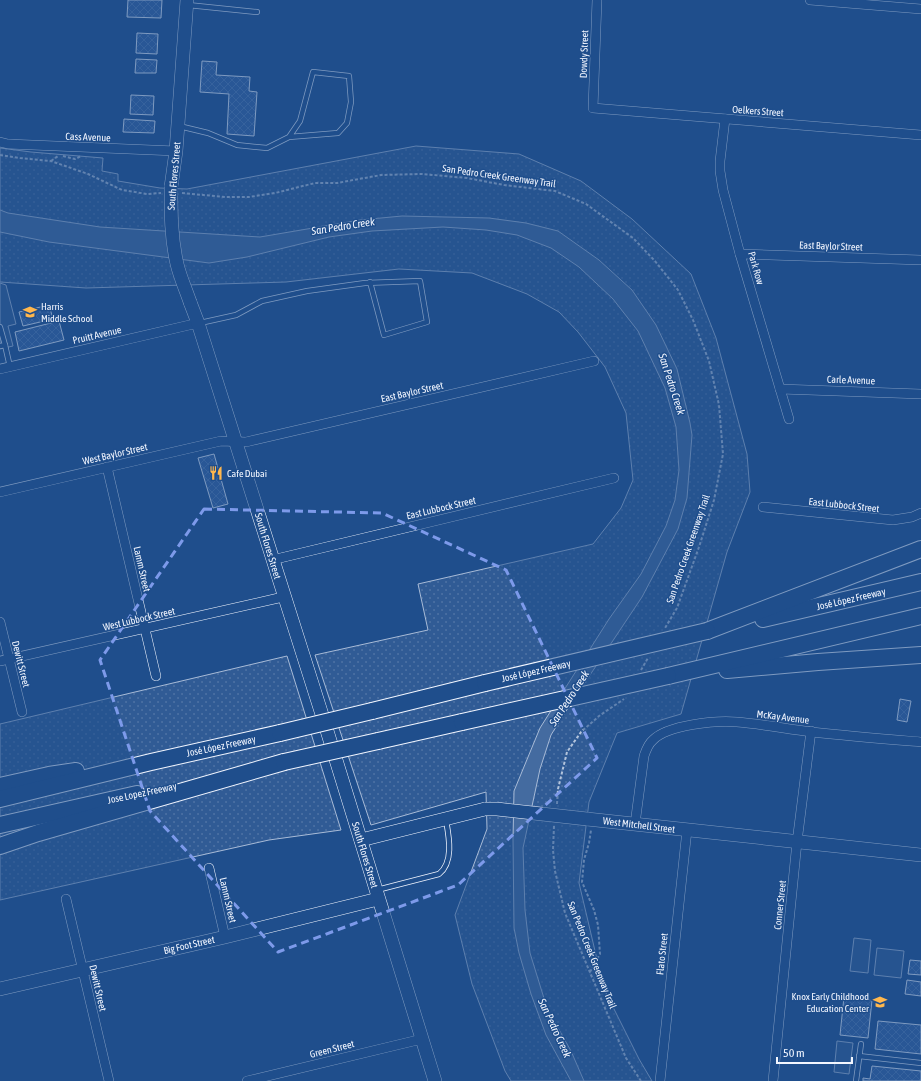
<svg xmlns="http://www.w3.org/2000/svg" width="921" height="1081" font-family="'Asap Condensed',sans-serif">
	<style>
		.grass { fill: url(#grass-dots); stroke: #a8bbd7 }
		.built { fill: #305b95; stroke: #a8bbd7 }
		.water { fill: #446ba0; stroke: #a8bbd7 }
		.building { fill: url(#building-cross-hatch); stroke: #f2f6ff }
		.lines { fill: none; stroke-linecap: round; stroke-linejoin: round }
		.lane-casing { stroke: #f2f6ff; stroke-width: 6 }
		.street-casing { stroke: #f2f6ff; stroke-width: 10 }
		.secondary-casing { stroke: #f2f6ff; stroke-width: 14 }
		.highway-casing { stroke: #f2f6ff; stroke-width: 18 }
		.path { stroke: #b3c4dc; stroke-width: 2; stroke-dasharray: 3 2; stroke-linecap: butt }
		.lane { stroke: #1f4e8c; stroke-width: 4.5 }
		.street { stroke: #1f4e8c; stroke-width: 9 }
		.secondary { stroke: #1f4e8c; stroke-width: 13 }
		.highway { stroke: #1f4e8c; stroke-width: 16 }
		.secondary-bridge-casing { stroke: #f2f6ff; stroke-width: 14; stroke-linecap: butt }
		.highway-bridge-casing { stroke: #f2f6ff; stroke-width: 18; stroke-linecap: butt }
		.secondary-bridge { stroke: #1f4e8c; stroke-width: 13 }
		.highway-bridge { stroke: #1f4e8c; stroke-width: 16 }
		.marked { fill: none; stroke: #7d9aea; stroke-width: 3; stroke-dasharray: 8 5; stroke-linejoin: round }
		.labels { text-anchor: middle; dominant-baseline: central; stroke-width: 3; stroke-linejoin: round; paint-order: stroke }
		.street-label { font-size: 10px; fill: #f2f6ff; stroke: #1f4e8c }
		.poi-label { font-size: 10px; fill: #f2f6ff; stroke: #1f4e8c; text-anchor: start }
		.water-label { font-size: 11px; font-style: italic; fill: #f2f6ff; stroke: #1f4e8c }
	</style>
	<defs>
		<pattern id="grass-dots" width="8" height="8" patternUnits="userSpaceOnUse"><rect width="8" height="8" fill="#305b95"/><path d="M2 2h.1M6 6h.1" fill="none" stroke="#4e73a5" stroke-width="1.8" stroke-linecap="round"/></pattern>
		<pattern id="building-cross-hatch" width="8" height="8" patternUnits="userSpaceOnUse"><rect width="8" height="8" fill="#3563a3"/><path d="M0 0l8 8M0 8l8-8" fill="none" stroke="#537ab1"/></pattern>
	</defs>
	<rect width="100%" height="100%" fill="#1f4e8c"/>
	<g class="grass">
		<path d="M416,146L519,154L581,181L632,219L691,274L716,338L747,454L750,492L727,552L681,714L617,733L589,802L579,883L604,989L639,1059L652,1081H511L505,1071L472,984L455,915L487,829L486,792L371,825L315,655L428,630L418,584L593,544L621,508L633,480L626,413L605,367L578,332L559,312L527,294L472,273L399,269L286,282L86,288L0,282V148L31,152L103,158L102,171L118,174V181L160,188L187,189Z"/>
		<path d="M287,656L341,830L269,840L0,900V724Z"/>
	</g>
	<g class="built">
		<path d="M0,283L6,285L16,324L8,326L13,346L0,349Z"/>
		<path d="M854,938L871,940L868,973L850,971Z"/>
		<path d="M877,948L904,951L901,978L874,975Z"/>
		<path d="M837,1041L853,1043L849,1074L834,1072Z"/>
	</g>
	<path class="water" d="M0,210L8,213L100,227L260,237L360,220L402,216L489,218L526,223L558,231L599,260L632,290L656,325L677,369L690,423L692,435L687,498L678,529L642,597L564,714L551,735L540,769L523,848L525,910L530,953L547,1008L571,1051L584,1081H571L546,1035L531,994L519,953L514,928L513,839L514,791L540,728L609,619L641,574L666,526L675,500L679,470L676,427L665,388L638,331L613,299L579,267L551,248L517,235L486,230L443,227L372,231L329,237L247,257L209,263L49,242L0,232Z"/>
	<g class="building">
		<path d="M128,0H162L161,18L127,17Z"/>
		<path d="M137,33L158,34L157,54L136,53Z"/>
		<path d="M136,59L157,60L156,73H135Z"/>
		<path d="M202,61L217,62L216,75L250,77L249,91L257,92L254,136L227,134L229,94L200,92Z"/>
		<path d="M131,95L154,96L153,115L130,114Z"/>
		<path d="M124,119L155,121L154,133L123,132Z"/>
		<path d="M49,305L53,319L23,326L19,312Z"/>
		<path d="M59,321L64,340L19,351L15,332Z"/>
		<path d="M214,454L228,504L213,508L198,458Z"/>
		<path d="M900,699L911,701L907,722L897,720Z"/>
		<path d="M910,960L921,961V975L908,974Z"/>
		<path d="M907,980L921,982V996L905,994Z"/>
		<path d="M844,997L872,1000L868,1038L840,1035Z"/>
		<path d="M878,1021L921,1025V1054L875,1049Z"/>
		<path d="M872,1066L921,1071V1081H863V1078L870,1079Z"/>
	</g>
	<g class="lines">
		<defs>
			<g id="lane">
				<path d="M188,5L257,12"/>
				<path d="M179,126L208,133L237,145L267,148L289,137L300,121L313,72L349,76L351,102L347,123L338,133L289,137"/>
				<path d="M200,323L236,315L262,301L307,291L365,283L420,281L427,322L384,335L370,282"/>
				<path d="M0,327L5,345L0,346"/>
				<path d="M5,345L10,367"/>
				<path d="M377,890L439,874C454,862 449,837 446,820"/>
				<path d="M859,1056L921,1063"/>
				<path d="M856,1081L861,1044"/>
			</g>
			<g id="street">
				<path d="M597,0L593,108L921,135"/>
				<path d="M810,0L921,9"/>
				<path d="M725,119L720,161V171L723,190L740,254L789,419"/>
				<path d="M0,142L8,144L176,151"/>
				<path d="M740,254L921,260"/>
				<path d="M0,369L198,323"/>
				<path d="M780,389L921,394"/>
				<path d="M107,467L156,676"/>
				<path d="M0,492L221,441L246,442L594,361"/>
				<path d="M763,507L893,520L912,517L921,513"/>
				<path d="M272,560L614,478"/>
				<path d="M0,622L22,712"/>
				<path d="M0,661L283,597"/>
				<path d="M635,824L644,756C646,750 648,744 653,740C667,725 717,720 737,722C762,724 787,729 812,732C848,736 885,739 921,742"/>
				<path d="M209,868L225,937"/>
				<path d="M66,899L109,1081"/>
				<path d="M247,1081L422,1039"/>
				<path d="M660,1081L687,830"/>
				<path d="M773,1081L797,842L811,731"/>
			</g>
			<g id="secondary">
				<path d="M171,187L176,151L187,0"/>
				<path d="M190,302L198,323L324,721L435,1081"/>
				<path d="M587,819L921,855"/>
				<path d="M361,840L485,809"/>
				<path d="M0,989L225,937L378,899"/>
			</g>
			<g id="highway">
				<path d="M763,619L921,582"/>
				<path d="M707,631L921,549"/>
				<path d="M727,670L818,662L921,655"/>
				<path d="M668,676L921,616"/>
				<path d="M372,711L485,683"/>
				<path d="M378,741L462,722"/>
				<path d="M0,786L49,775L76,771"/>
				<path d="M0,799L151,762L280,733"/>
				<path d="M0,825L137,794"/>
				<path d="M0,846L38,833L284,762"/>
			</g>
		</defs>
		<use href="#lane" class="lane-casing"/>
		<use href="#street" class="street-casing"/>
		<use href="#secondary" class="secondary-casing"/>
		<use href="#highway" class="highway-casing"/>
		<g class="path">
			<path d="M0,155L20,158L51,161L88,174L122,190L147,194L161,193"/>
			<path d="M63,156L75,159L81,156"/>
			<path d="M51,161L58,156"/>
			<path d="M182,193L225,197H249L275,193L315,183H337L381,175L422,174L467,178L504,185L555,191L586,204L633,238L655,261L678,290L693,320L709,361L719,405L723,454L714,500L699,547L677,608L665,628"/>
			<path d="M641,670L648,658"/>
			<path d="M557,804L558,789L567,752L581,732L599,716L624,699"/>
			<path d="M554,826L553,850L555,871L565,913L626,1058L641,1081"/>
			<path d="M590,972L600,954L598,925L594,910L582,882L584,860L589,843L591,830"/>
		</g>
		<use href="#lane" class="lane"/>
		<use href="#street" class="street"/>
		<use href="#secondary" class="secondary"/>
		<use href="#highway" class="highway"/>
		<defs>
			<g id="secondary-bridge">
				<path d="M171,187C171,213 171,238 177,264C180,277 186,290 190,302"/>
				<path d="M485,809H497L587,819"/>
			</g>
			<g id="highway-bridge">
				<path d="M485,683L707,631"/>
				<path d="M462,722L668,676"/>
				<path d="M280,733L372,711"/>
				<path d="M284,762L378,741"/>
			</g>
		</defs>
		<use href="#secondary-bridge" class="secondary-bridge-casing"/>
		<use href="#highway-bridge" class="highway-bridge-casing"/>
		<use href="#secondary-bridge" class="secondary-bridge"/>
		<use href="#highway-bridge" class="highway-bridge"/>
	</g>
	<path d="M0 0H921V1081H0ZM204,509L382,513L506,570L597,758L458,885L278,952L150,811L100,660Z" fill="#1f4e8c" fill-opacity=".55" fill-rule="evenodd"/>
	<path class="marked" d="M204,509L382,513L506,570L597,758L458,885L278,952L150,811L100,660Z"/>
	<defs>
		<symbol id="school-bare" viewBox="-9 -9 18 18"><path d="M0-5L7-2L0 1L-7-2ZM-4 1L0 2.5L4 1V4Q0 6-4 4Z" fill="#ffb74d" stroke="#1f4e8c" stroke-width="2.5" paint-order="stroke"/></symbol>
		<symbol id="restaurant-bare" viewBox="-9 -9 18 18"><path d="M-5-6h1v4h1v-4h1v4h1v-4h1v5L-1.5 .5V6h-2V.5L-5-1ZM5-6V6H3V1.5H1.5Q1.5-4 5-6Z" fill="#ffb74d" stroke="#1f4e8c" stroke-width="2.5" paint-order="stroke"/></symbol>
	</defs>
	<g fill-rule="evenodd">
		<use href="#school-bare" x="20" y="302" width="20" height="20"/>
		<use href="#restaurant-bare" x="206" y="463" width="20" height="20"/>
		<use href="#school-bare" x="870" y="992" width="20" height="20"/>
	</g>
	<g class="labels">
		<g class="street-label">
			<text transform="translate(584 54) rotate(-88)">Dowdy Street</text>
			<text transform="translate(758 111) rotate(4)">Oelkers Street</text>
			<text transform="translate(88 137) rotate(2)">Cass Avenue</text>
			<text transform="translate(174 176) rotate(-85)">South Flores Street</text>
			<text transform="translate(499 176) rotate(8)">San Pedro Creek Greenway Trail</text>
			<text transform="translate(831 246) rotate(2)">East Baylor Street</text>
			<text transform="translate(756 268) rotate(74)">Park Row</text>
			<text transform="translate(97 335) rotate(-13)">Pruitt Avenue</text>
			<text transform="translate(851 380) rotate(2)">Carle Avenue</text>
			<text transform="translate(412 392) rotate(-13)">East Baylor Street</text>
			<text transform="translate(115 454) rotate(-13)">West Baylor Street</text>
			<text transform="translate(844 505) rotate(6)">East Lubbock Street</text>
			<text transform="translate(441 508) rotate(-13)">East Lubbock Street</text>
			<text transform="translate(268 546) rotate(73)">South Flores Street</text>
			<text transform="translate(688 549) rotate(-71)">San Pedro Creek Greenway Trail</text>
			<text transform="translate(142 569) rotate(77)">Lamm Street</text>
			<text transform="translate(851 599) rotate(-13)">José López Freeway</text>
			<text transform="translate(139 619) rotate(-13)">West Lubbock Street</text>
			<text transform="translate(21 664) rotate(76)">Dewitt Street</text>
			<text transform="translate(536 671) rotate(-13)">José López Freeway</text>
			<text transform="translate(783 717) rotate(7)">McKay Avenue</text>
			<text transform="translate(221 746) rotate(-12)">José López Freeway</text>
			<text transform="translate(142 793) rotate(-12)">Jose Lopez Freeway</text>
			<text transform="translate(639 825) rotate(7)">West Mitchell Street</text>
			<text transform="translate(365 855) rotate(73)">South Flores Street</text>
			<text transform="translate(228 900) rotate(77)">Lamm Street</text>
			<text transform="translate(780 905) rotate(-84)">Conner Street</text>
			<text transform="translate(189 945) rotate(-13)">Big Foot Street</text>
			<text transform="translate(662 954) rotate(-84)">Flato Street</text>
			<text transform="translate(592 955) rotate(68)">San Pedro Creek Greenway Trail</text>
			<text transform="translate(98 988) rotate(77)">Dewitt Street</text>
			<text transform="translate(332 1049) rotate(-14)">Green Street</text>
		</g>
		<g class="poi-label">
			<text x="41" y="306">Harris<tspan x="41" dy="12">Middle School</tspan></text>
			<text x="227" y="473">Cafe Dubai</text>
			<text x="869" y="996" text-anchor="end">Knox Early Childhood<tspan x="869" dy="12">Education Center</tspan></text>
		</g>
		<g class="water-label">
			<text transform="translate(343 226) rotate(-9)">San Pedro Creek</text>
			<text transform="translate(672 384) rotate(72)">San Pedro Creek</text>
			<text transform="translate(569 698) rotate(-57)">San Pedro Creek</text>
			<text transform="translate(555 1028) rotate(65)">San Pedro Creek</text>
		</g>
	</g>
	<path d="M777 1057v6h75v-6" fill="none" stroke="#f2f6ff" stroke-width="2"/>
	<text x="783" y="1057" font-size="12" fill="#f2f6ff" stroke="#1f4e8c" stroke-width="3" paint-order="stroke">50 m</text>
</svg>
